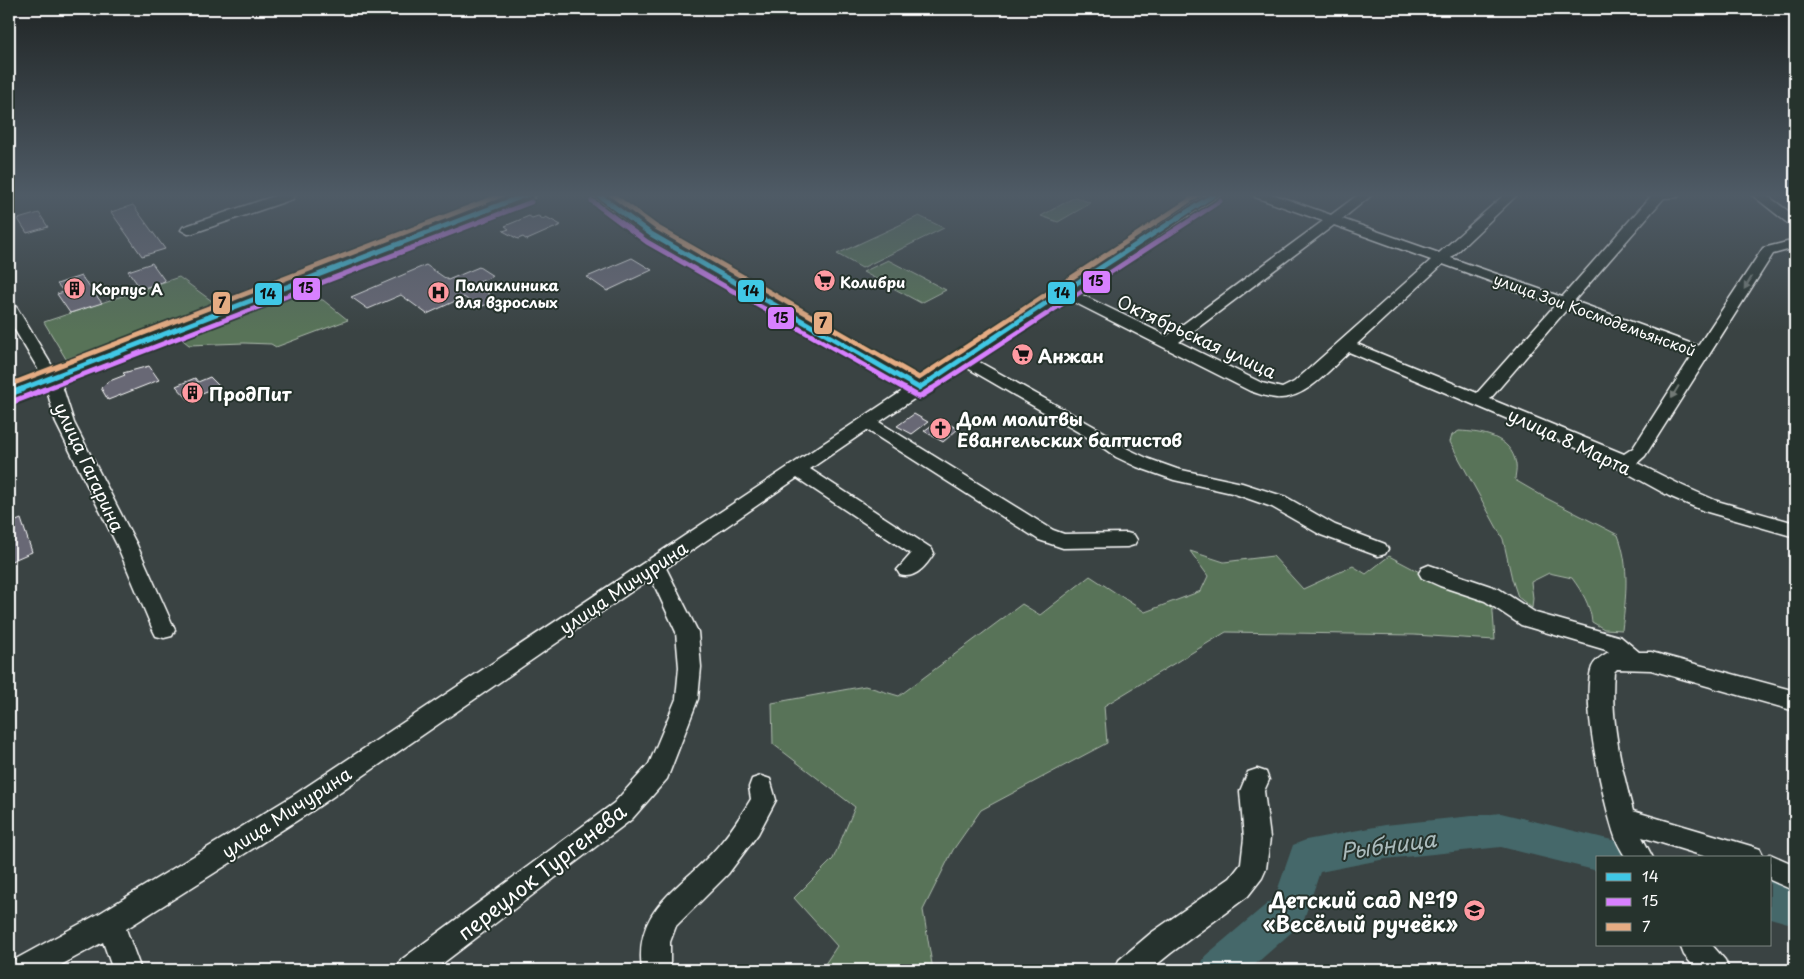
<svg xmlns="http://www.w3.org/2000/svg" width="1804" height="979" font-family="'Playpen Sans',sans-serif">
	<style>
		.green { fill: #587359; stroke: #acb9ac }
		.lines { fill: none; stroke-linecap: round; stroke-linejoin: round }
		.river { fill: #44686a; fill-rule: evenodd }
		.building { fill: #686875; stroke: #fff }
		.minor-casing { stroke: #fff; stroke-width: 3 }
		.major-casing { stroke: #fff; stroke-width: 4 }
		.minor { fill: #26332d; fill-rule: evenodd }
		.major { fill: #26332d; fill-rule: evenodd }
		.bus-1-far1-casing { stroke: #26332d; stroke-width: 8 }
		.bus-1-casing { stroke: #26332d; stroke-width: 10 }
		.bus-2-far1-casing { stroke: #26332d; stroke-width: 8 }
		.bus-2-casing { stroke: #26332d; stroke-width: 10 }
		.bus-3-casing { stroke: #26332d; stroke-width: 8 }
		.bus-1-far1 { stroke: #40c8e6; stroke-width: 5 }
		.bus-1 { stroke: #40c8e6; stroke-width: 6 }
		.bus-2-far1 { stroke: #d880ff; stroke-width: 5 }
		.bus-2 { stroke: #d880ff; stroke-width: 6 }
		.bus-3 { stroke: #e5ac83; stroke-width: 5 }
		.oneway { fill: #727a76 }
		.labels { text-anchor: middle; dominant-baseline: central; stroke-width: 4; stroke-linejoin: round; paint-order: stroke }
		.far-poi-label { font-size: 15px; font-weight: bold; fill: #fff; stroke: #26332d; text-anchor: start }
		.far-street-label { font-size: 15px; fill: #fff; stroke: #26332d }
		.street-label { font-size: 18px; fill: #fff; stroke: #26332d }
		.poi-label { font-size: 18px; font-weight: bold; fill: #fff; stroke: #26332d; text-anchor: start }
		.near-street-label { font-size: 21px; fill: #fff; stroke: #26332d }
		.near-poi-label { font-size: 21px; font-weight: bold; fill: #fff; stroke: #26332d; text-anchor: end }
		.near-water-label { font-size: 22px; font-style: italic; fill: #abbbbc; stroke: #26332d }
		.line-badge { stroke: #26332d; stroke-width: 2 }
		.pale-badge-label { font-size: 14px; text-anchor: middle; font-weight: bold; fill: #111 }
	</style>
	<rect width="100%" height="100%" fill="#3a4343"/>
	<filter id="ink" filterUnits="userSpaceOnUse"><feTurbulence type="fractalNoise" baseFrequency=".02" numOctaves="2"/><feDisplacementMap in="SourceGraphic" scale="10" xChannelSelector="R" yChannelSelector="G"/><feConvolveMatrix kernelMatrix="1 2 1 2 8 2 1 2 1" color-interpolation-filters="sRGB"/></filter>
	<g filter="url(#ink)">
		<g class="green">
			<path d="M1075,197L1091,203L1058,222L1041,216Z"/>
			<path d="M919,216L944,228L862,268L837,254Z"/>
			<path d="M888,260L946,290L921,303L863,272Z"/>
			<path d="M179,277L216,304L66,359L44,322Z"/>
			<path d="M286,297L323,300L348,320L276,347L271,344L244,343L189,345L179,337Z"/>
			<path d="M1459,431C1482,432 1511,436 1516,464C1517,469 1515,475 1515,480L1546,498L1618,535C1630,567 1626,597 1622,630L1604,629L1592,622C1590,604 1582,592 1572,578L1549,573L1531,582L1533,598L1532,608L1518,597L1512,579L1503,539L1450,442L1452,435Z"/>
			<path d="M1190,551L1224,562L1273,556L1303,589L1353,566L1366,574L1389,556L1444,585L1492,599L1495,640L1414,635L1226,632L1104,706L1107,743L981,810L953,850L923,910L933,970H821L837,946L794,898L833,859L855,807L773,744L772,703L865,686L899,696L1022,604L1040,615L1090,576L1145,612L1201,591L1208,576Z"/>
		</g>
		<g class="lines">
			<g class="river">
				<path d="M1501,813L1616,841L1629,846L1634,858H1598V871L1501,847L1385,859L1320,872L1303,922L1249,970H1199L1205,956L1275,897L1293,845L1306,840L1385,825Z"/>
				<path d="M1770,881L1795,887V925L1770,918Z"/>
			</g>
		</g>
		<g class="building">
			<path d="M133,205L165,249L142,256L111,212Z"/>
			<path d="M39,213L48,227L27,233L18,219Z"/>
			<path d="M529,216L532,218L538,216L543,219L546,217L561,225L527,240L523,237L518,239L503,231L509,229L505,226Z"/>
			<path d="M632,258L652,270L607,291L587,277Z"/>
			<path d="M152,263L165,281L141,289L128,271Z"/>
			<path d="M426,265L448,280L479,267L493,276L475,284L497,300L478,308L464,297L427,314L401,295L368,309L351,297Z"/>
			<path d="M81,276L102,303L70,313L57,294L64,292L57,284Z"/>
			<path d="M149,366L159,380L108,400L101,388L107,382L125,375L123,373Z"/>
			<path d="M210,377L219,386L188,399L176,386L195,378L198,382Z"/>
			<path d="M914,414L928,422L912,434L897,426Z"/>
			<path d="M940,419L958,429L943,442L924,431Z"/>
			<path d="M21,519L32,552L9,562V524Z"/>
		</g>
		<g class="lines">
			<defs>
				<g id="minor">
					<path d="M280,194H293L294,196L293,199L193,233L188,234L181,230L183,227Z"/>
					<path d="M591,194H605L656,231L918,381L1207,194H1221L1076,292L1167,336L1323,221L1255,197L1254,194H1272L1331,215L1359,194H1373L1342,219L1439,253L1505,194H1518L1451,258L1562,297L1653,194H1679L1678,197L1664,198L1574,301L1698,346L1763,248L1795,240V248L1773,254L1645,456L1637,463L1683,486L1717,501L1795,523V537L1704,511L1669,496L1600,458L1349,352C1331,368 1308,397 1281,398C1271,399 1260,394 1250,391L1066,298L974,359L1104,432L1128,449L1149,459L1177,469L1242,483L1286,497L1335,525L1385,544L1388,549L1385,554L1378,556L1321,535L1272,507L1232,493L1174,480L1137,467L1116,457L1092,440L964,366L879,422L1053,530L1064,534L1127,533L1134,535L1137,540L1134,545L1127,547L1063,548L1039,540L867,430L810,469L931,548L934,553C927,565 915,580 900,575L897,570L911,554L797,478L666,568L698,632L701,667L698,699L667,779L632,819L434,970H397L401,960L614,803L649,764L676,699L679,667L676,632L651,578L312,811L126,929L141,970H113L103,942L52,970H10L14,960L100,913L294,795L907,388L646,237ZM1334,225L1431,260L1294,382L1282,388L1262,383L1179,342ZM1443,264L1555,305L1477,393L1357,344ZM1567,309L1693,354L1633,448L1624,454L1490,399Z"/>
					<path d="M1751,194H1765L1795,216V226L1790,225Z"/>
					<path d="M9,303L14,305L17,308L60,379L74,423L137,545L175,630L172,636L164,638L156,636L153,630L117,545L56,423L44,379L9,320Z"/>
					<path d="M1429,565L1499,589L1536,613L1621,637L1639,652H1651L1795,691V711L1651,670L1617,669L1614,672C1610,719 1621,766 1633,811L1751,846L1760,849L1764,857L1770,854L1795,865V891L1770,880V858H1710L1642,837L1653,858H1626C1621,850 1616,842 1614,834C1603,799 1580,700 1592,667C1595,660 1603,655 1609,652L1606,650L1521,625L1485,601L1440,586L1422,578L1419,573L1422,568Z"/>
					<path d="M1257,769L1266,772L1269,780L1264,791L1270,838L1266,869L1262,878L1248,896L1171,953L1150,970H1115L1119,960L1151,933L1230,878L1241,864L1244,838L1240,791L1248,772Z"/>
					<path d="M761,776L770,779L776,800L758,834L728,874L676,926L670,942V970H642C634,912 673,893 708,857C725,840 739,819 751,799L749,787L752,779Z"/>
					<path d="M1680,945H1712L1725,960L1729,970H1697L1684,955Z"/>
				</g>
				<path id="major" d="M514,194H536L534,197L9,400V387Z"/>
			</defs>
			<use href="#minor" class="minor-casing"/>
			<use href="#major" class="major-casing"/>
			<use href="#minor" class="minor"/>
			<use href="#major" class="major"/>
			<defs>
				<g id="bus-1-far1">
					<path d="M597,194L651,234L919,388L1052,299L1215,194"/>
					<path d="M19,390L528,194"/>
				</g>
				<path id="bus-1" d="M9,394L23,389"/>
				<g id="bus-2-far1">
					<path d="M592,201L647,242L907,390"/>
					<path d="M43,390L531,202"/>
					<path d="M930,390L1220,201"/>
				</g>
				<g id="bus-2">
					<path d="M905,389L919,397L932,389"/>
					<path d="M12,402L46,389"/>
				</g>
				<g id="bus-3">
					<path d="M611,194L656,227L919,378L1199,194"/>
					<path d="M9,385L504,194"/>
				</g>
			</defs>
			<use href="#bus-1-far1" class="bus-1-far1-casing"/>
			<use href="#bus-1" class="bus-1-casing"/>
			<use href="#bus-2-far1" class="bus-2-far1-casing"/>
			<use href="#bus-2" class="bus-2-casing"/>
			<use href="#bus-3" class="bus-3-casing"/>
			<use href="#bus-1-far1" class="bus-1-far1"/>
			<use href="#bus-1" class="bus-1"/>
			<use href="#bus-2-far1" class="bus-2-far1"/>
			<use href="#bus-2" class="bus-2"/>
			<use href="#bus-3" class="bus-3"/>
		</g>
		<defs><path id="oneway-solid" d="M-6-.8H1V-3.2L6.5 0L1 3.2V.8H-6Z" transform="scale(1.25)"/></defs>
		<g class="oneway">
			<use href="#oneway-solid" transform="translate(1748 283) rotate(122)"/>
			<use href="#oneway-solid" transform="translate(1675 392) rotate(121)"/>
		</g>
	</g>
	<linearGradient id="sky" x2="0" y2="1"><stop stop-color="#202525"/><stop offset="0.59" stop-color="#4f5b66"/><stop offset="1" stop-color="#4f5b66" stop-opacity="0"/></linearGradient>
	<rect width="1804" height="331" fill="url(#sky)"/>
	<defs>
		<symbol id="supermarket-disc" viewBox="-11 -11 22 22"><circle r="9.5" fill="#ff9aa2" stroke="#26332d"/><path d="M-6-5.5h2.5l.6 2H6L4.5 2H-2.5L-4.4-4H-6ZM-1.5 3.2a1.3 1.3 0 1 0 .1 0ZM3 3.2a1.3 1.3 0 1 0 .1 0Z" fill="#111"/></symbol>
		<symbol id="building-disc" viewBox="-11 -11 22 22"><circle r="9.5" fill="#ff9aa2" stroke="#26332d"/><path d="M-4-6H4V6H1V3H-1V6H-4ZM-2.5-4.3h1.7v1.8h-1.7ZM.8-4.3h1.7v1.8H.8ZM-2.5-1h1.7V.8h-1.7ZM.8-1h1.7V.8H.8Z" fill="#111"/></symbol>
		<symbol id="hospital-disc" viewBox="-11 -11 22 22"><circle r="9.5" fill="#ff9aa2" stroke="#26332d"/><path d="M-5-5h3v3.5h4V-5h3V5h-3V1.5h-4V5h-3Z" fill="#111"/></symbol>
		<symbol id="church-disc" viewBox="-11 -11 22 22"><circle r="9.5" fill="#ff9aa2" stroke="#26332d"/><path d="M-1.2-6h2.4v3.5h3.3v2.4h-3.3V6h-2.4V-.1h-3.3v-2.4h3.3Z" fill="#111"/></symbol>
		<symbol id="school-disc" viewBox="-11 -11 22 22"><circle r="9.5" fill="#ff9aa2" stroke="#26332d"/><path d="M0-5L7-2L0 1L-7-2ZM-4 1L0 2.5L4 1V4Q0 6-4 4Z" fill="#111"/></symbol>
	</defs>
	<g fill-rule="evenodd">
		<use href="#supermarket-disc" x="812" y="268" width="25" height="25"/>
		<use href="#building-disc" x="62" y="276" width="25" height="25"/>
		<use href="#hospital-disc" x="426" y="280" width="25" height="25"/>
		<use href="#supermarket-disc" x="1010" y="342" width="25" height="25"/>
		<use href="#building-disc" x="180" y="380" width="25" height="25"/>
		<use href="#church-disc" x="928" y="416" width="25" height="25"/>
		<use href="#school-disc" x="1462" y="898" width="25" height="25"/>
	</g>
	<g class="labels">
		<g class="far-poi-label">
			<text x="840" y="281">Колибри</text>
			<text x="455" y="284">Поликлиника<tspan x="455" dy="17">для взрослых</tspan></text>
			<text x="91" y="288">Корпус А</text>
		</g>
		<g class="far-street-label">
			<text transform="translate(1595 314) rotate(20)">улица Зои Космодемьянской</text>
		</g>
		<g class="street-label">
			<text transform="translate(1197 336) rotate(25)">Октябрьская улица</text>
			<text transform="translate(1570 441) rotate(25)">улица 8 Марта</text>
			<text transform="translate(90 467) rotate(65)">улица Гагарина</text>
			<text transform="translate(623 587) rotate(-34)">улица Мичурина</text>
			<text transform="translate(286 812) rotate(-33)">улица Мичурина</text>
		</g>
		<g class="poi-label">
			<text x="1038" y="355">Анжан</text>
			<text x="209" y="393">ПродПит</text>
			<text x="957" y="418">Дом молитвы<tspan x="957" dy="21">Евангельских баптистов</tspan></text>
		</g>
		<g class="near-street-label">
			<text transform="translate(541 871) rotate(-38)">переулок Тургенева</text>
		</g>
		<g class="near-poi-label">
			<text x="1458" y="899">Детский сад №19<tspan x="1458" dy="24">«Весёлый ручеёк»</tspan></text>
		</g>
		<g class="near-water-label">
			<text transform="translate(1388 844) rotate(-8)">Рыбница</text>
		</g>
	</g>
	<g class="line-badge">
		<rect x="1082" y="270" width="29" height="24" rx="5" fill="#d880ff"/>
		<rect x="292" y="277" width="29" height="24" rx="5" fill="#d880ff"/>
		<rect x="737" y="279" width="28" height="24" rx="5" fill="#40c8e6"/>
		<rect x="1047" y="281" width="29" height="24" rx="5" fill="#40c8e6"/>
		<rect x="254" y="282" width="29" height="24" rx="5" fill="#40c8e6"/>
		<rect x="212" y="291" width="19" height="24" rx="5" fill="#e5ac83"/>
		<rect x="767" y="306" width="28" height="24" rx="5" fill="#d880ff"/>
		<rect x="813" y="311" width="20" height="24" rx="5" fill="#e5ac83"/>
	</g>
	<g class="pale-badge-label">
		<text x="1096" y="286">15</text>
		<text x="306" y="293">15</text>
		<text x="751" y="296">14</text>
		<text x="1062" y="298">14</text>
		<text x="268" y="299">14</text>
		<text x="222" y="308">7</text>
		<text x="781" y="323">15</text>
		<text x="823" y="328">7</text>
	</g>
	<rect width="1804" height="979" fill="none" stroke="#26332d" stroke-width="30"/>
	<rect x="15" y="15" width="1774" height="949" fill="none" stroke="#fff" stroke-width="2" filter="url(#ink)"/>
	<rect x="1596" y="856" width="175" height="90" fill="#26332d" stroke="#7d8581"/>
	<rect x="1606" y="873" width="25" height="8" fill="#40c8e6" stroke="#7d8581"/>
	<text x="1642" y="882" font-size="15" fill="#ffffff">14</text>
	<rect x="1606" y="898" width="25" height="8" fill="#d880ff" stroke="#7d8581"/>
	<text x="1642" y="906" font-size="15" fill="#ffffff">15</text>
	<rect x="1606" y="923" width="25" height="8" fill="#e5ac83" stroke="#7d8581"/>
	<text x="1642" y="932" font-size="15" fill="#ffffff">7</text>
</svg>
